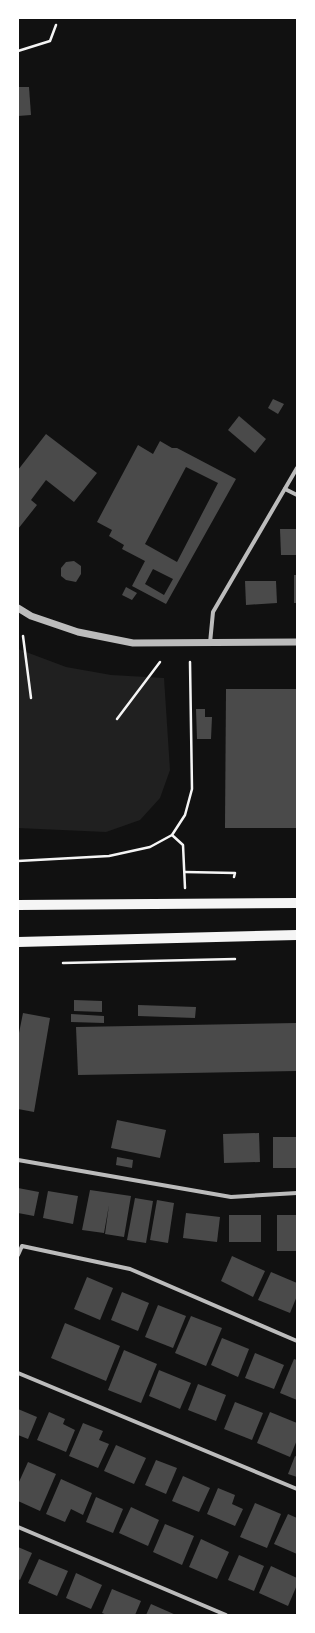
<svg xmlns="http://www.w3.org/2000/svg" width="315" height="1633" font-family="'Sofia Sans Condensed',sans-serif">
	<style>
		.green { fill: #202020 }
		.building { fill: #4a4a4a; fill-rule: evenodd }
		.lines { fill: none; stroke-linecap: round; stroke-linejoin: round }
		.path { stroke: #f5f5f5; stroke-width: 2.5 }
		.minor { stroke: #bcbcbc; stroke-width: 4 }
		.tertiary { stroke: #bcbcbc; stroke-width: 7 }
		.primary { stroke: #f5f5f5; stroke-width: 10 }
	</style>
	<rect width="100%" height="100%" fill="#111"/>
	<path class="green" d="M18,649L66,667L111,675L164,678L170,770L160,798L140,820L106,832L18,828Z"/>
	<g class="building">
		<path d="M18,87H29L31,115L18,116Z"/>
		<path d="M273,399L284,404L278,414L268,408Z"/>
		<path d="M239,416L266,439L255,453L228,430Z"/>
		<path d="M46,434L97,473L74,502L46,480L31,500L37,505L18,529V470Z"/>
		<path d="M160,441L172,448H177L236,479L166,604L132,586L145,561L122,549L124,545L109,536L112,530L97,522L138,445L153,454ZM186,467L218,483L177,562L145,544ZM153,569L173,579L164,595L145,584Z"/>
		<path d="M280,529H297V555H281Z"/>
		<path d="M74,561L81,566V574L76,582L66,580L61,576V568L66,562Z"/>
		<rect x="294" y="575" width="3" height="28"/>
		<path d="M245,581H276L277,603L246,605Z"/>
		<path d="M126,587L137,593L132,600L122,595Z"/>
		<path d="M226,689H297V828H225Z"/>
		<path d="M196,709H205V717H212L211,739H197Z"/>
		<path d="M74,1000L102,1001V1012L74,1011Z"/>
		<path d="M138,1005L196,1007L195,1018L138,1016Z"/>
		<path d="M23,1013L50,1018L34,1112L18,1109V1038Z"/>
		<path d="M71,1014L104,1016V1023L71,1022Z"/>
		<path d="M297,1023V1071L78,1075L76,1027Z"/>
		<path d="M117,1120L166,1130L160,1158L111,1148Z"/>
		<path d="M259,1133L260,1162L224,1163L223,1134Z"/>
		<rect x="273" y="1137" width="24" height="31"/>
		<path d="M117,1157L133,1160L132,1168L116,1165Z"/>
		<path d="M18,1188L39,1192L34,1216L18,1213Z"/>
		<path d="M90,1190L131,1196L124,1237L105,1234L109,1205L104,1233L82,1230Z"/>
		<path d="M48,1191L78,1196L73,1224L43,1218Z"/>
		<path d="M135,1198L153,1201L146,1243L127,1240Z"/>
		<path d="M157,1200L174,1203L168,1243L150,1240Z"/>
		<path d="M186,1213L220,1217L217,1242L183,1238Z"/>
		<rect x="229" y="1215" width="32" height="27"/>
		<rect x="277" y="1215" width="20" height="36"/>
		<path d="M232,1256L265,1271L253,1297L221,1281Z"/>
		<path d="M271,1272L297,1283V1296L290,1313L258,1300Z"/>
		<path d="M87,1277L113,1288L100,1320L74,1309Z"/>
		<path d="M122,1292L149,1303L138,1331L111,1320Z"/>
		<path d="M158,1305L186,1316L173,1348L145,1337Z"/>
		<path d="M191,1316L222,1328L206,1366L175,1353Z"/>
		<path d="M65,1323L120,1346L106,1381L51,1358Z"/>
		<path d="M222,1338L249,1349L238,1377L211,1365Z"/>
		<path d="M124,1350L157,1364L141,1403L108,1390Z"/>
		<path d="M255,1353L284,1365L274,1389L245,1378Z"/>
		<path d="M294,1359L297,1360V1400L280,1393Z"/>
		<path d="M159,1370L191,1383L180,1409L149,1396Z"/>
		<path d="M198,1384L226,1395L216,1421L188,1410Z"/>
		<path d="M235,1402L263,1413L252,1440L224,1429Z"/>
		<path d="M18,1409L37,1417L28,1439L18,1435Z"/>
		<path d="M49,1412L65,1419L63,1424L75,1430L66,1452L37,1440Z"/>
		<path d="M270,1412L297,1423V1440L290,1457L257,1443Z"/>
		<path d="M83,1423L103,1431L99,1440L109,1444L98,1468L69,1456Z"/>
		<path d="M116,1445L146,1458L134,1484L104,1471Z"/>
		<path d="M295,1456L297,1457V1477L288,1474Z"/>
		<path d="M156,1460L177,1468L166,1494L145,1485Z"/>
		<path d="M28,1462L56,1474L40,1511L18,1501V1484Z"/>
		<path d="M183,1476L210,1488L199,1512L172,1501Z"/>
		<path d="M61,1479L92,1493L83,1515L71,1509L65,1522L46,1514Z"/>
		<path d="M218,1488L235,1495L232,1504L243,1509L235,1526L207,1514Z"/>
		<path d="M96,1497L123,1509L113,1533L86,1522Z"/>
		<path d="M255,1503L281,1514L267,1548L240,1537Z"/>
		<path d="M131,1507L159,1520L148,1546L119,1533Z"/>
		<path d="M288,1514L297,1518V1554L274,1544Z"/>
		<path d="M165,1524L194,1536L182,1565L153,1552Z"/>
		<path d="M201,1539L229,1552L217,1579L189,1567Z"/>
		<path d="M18,1547L32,1553L20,1580L18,1579Z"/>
		<path d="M239,1555L264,1566L254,1591L228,1580Z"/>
		<path d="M39,1559L68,1571L57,1596L28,1583Z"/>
		<path d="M271,1566L297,1578V1585L288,1606L259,1593Z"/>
		<path d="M76,1573L102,1585L91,1609L66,1598Z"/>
		<path d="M112,1589L141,1601L135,1615H107L102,1613Z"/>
		<path d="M151,1604L176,1615H146Z"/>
	</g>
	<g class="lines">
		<g class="path">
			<path d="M18,51L50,41L56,25"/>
			<path d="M23,636L31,698"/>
			<path d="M117,719L160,662"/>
			<path d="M172,835L183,845L185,888"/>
			<path d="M18,861L109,856L150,847L172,835L185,815L192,789L190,662"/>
			<path d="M185,872L235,873L234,877"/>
			<path d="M63,963L235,959"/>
		</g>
		<g class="minor">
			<path d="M285,489L297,495"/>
			<path d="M210,643L213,612L297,468"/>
			<path d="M18,1160L231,1197L297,1193"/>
			<path d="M18,1255L22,1246L130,1269L297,1341"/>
			<path d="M18,1373L297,1489"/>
			<path d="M18,1527L226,1615"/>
		</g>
		<path class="tertiary" d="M18,608L31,616L78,632L133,643L297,642"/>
		<g class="primary">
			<path d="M18,905L297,903"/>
			<path d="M18,942L297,935"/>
		</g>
	</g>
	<rect width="315" height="1633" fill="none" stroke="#ffffff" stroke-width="38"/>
</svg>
